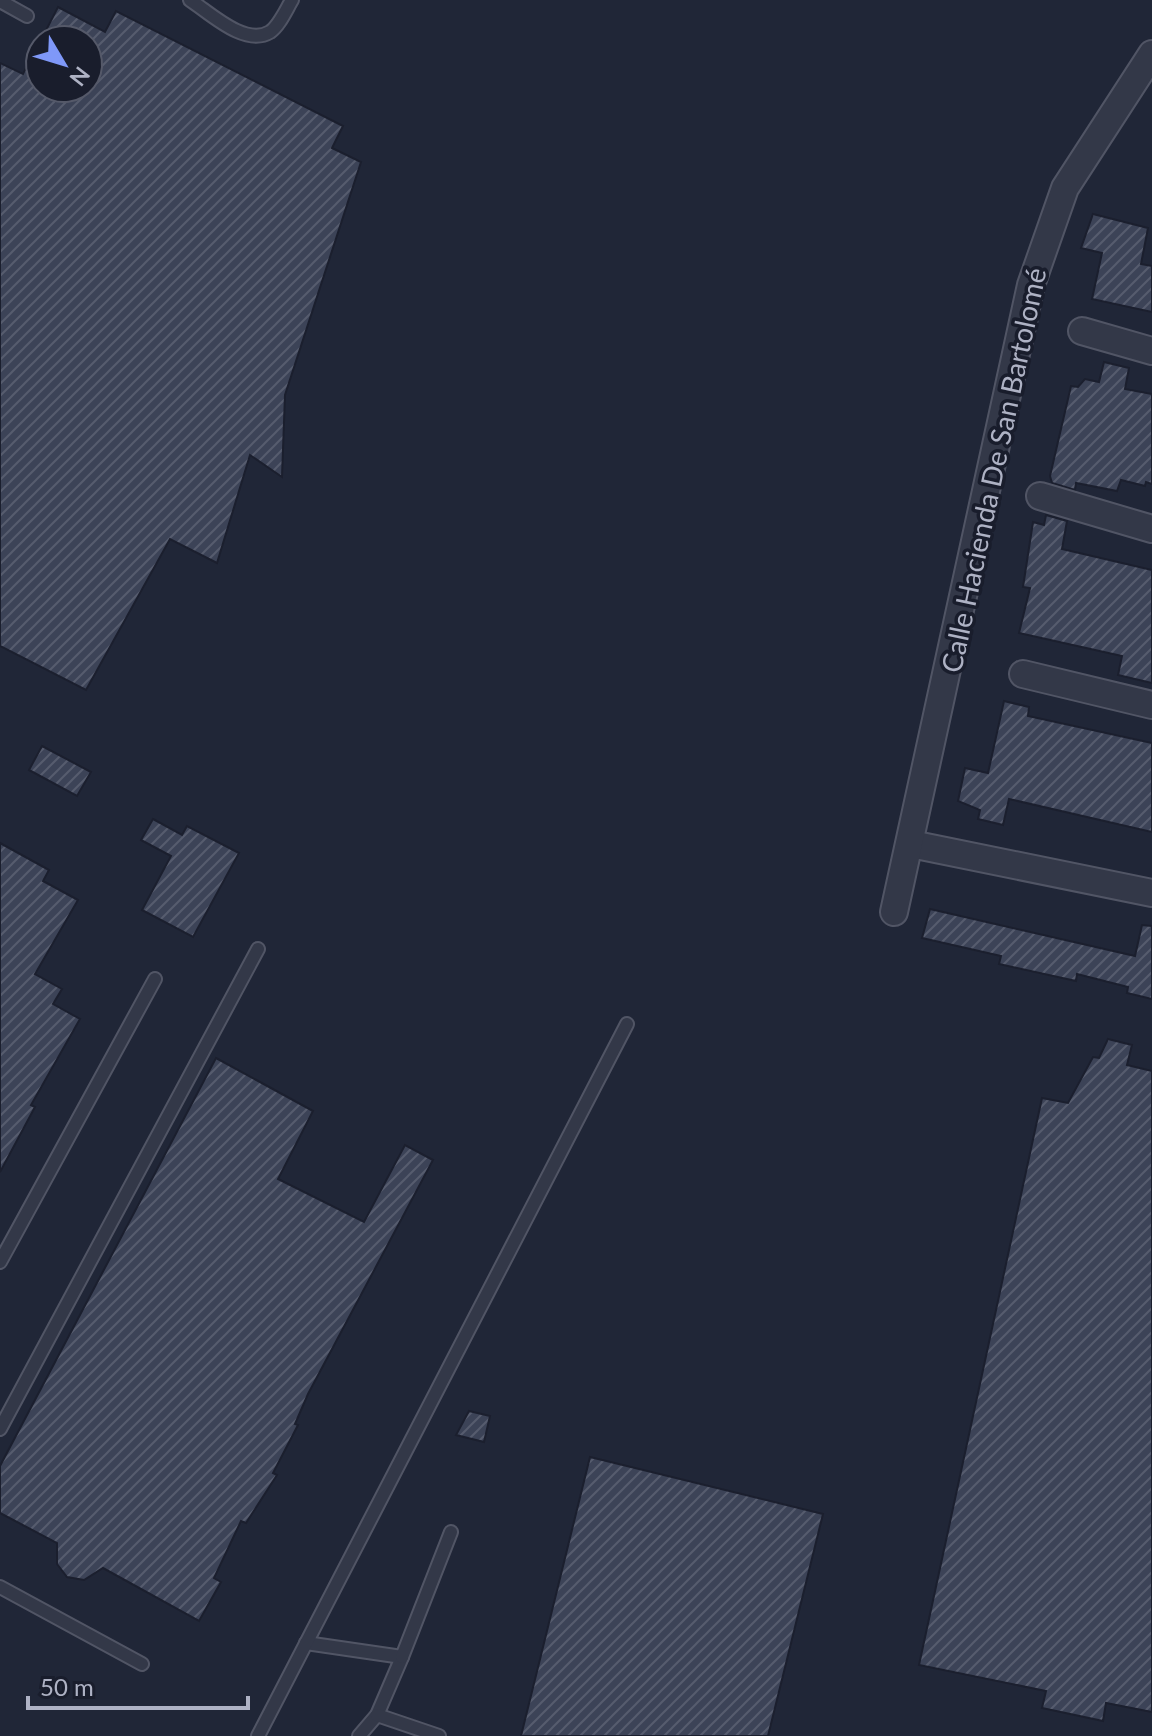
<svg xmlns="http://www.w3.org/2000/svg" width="1152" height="1736" font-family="Lato,sans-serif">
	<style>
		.building { fill: url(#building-hatch); stroke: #1b1f2e; stroke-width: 2 }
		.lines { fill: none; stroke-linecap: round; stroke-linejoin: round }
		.service-casing { stroke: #515565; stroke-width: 16 }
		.minor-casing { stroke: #515565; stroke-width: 30 }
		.service { stroke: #333848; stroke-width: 12 }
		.minor { stroke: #333848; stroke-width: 26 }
		.labels { text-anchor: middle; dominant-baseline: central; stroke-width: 7; stroke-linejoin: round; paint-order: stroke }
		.street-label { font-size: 28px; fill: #aeb2c4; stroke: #191d2c }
	</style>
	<defs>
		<pattern id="building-hatch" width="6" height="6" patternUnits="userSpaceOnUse" patternTransform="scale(2)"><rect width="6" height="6" fill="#3c4357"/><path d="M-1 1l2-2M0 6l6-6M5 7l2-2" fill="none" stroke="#565c6e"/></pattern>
	</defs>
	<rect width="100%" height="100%" fill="#202637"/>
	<g class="building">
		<path d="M58,7L105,32L116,11L343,126L332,148L361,162L285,395L282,477L250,455L217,563L170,539L86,690L0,646V63L23,74L40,41V88H88V40H41Z"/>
		<path d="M1093,214L1148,228L1141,264L1152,266V312L1092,299L1102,253L1081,248Z"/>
		<path d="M1104,362L1129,368L1125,389L1152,394V484L1146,482L1145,486L1121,480L1117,491L1076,483L1075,490L1052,483L1050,476L1071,386L1078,387L1085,379L1099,382Z"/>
		<path d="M1046,515L1067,521L1062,549L1152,570V683L1118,675L1122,656L1019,633L1030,588L1023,587L1033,522L1044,525Z"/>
		<path d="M1004,701L1029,707L1028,716L1152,743V832L1009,799L1003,825L978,819L980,810L958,801L965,768L988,773Z"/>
		<path d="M42,746L91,772L77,796L29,770Z"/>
		<path d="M153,819L182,835L187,826L239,853L193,937L142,910L171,856L141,840Z"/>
		<path d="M0,843L49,870L43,881L78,900L35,974L62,989L53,1004L80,1019L31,1105L35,1107L0,1172Z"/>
		<path d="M930,909L1135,956L1142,925L1152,926V999L1127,993L1128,987L1077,974L1076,981L999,964L1001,956L922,938Z"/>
		<path d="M1108,1039L1132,1045L1127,1065L1152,1071V1712L1106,1703L1103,1721L1042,1708L1046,1691L919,1665L1042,1098L1068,1103L1093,1057L1099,1058Z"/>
		<path d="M216,1058L313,1111L278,1179L364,1222L405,1145L433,1160L308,1394L295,1424L298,1425L273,1473L277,1475L246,1523L241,1521L214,1578L221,1582L199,1621L103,1568L84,1580L67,1577L57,1564V1543L0,1513V1466Z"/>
		<path d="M469,1411L490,1416L484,1442L456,1435Z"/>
		<path d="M590,1457L823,1514L768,1736H521Z"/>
	</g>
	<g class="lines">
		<defs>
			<g id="service">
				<path d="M190,0C210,13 245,47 270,32C279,26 286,10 292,0"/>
				<path d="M0,1L27,16"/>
				<path d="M0,1262L155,979"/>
				<path d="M0,1429L258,949"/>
				<path d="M0,1587L142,1664"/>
				<path d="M306,1643L402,1657L377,1715L359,1736"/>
				<path d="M402,1657L451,1532"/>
				<path d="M377,1715L439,1736"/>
				<path d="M258,1736L627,1024"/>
			</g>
			<g id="minor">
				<path d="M1082,331L1152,351"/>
				<path d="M1040,496L1152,529"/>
				<path d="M1023,674L1152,705"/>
				<path d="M911,844L1152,893"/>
				<path d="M894,912L1031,285L1065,188L1152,54"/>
			</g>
		</defs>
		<use href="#service" class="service-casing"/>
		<use href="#minor" class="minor-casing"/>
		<use href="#service" class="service"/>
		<use href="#minor" class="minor"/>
	</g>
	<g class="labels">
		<g class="street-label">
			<text transform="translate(993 470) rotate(-78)">Calle Hacienda De San Bartolomé</text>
		</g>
	</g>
	<g transform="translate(64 64) rotate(128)"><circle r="38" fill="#191d2c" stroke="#555969" stroke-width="2"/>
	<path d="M0-6L14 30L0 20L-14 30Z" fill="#7f98f8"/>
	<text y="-12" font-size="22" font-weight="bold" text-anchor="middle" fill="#aeb2c4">N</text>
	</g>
	<path d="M28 1696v12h220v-12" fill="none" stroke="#aeb2c4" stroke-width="4"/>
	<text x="40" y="1696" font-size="24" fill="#aeb2c4" stroke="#191d2c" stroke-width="6" paint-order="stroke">50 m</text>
</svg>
